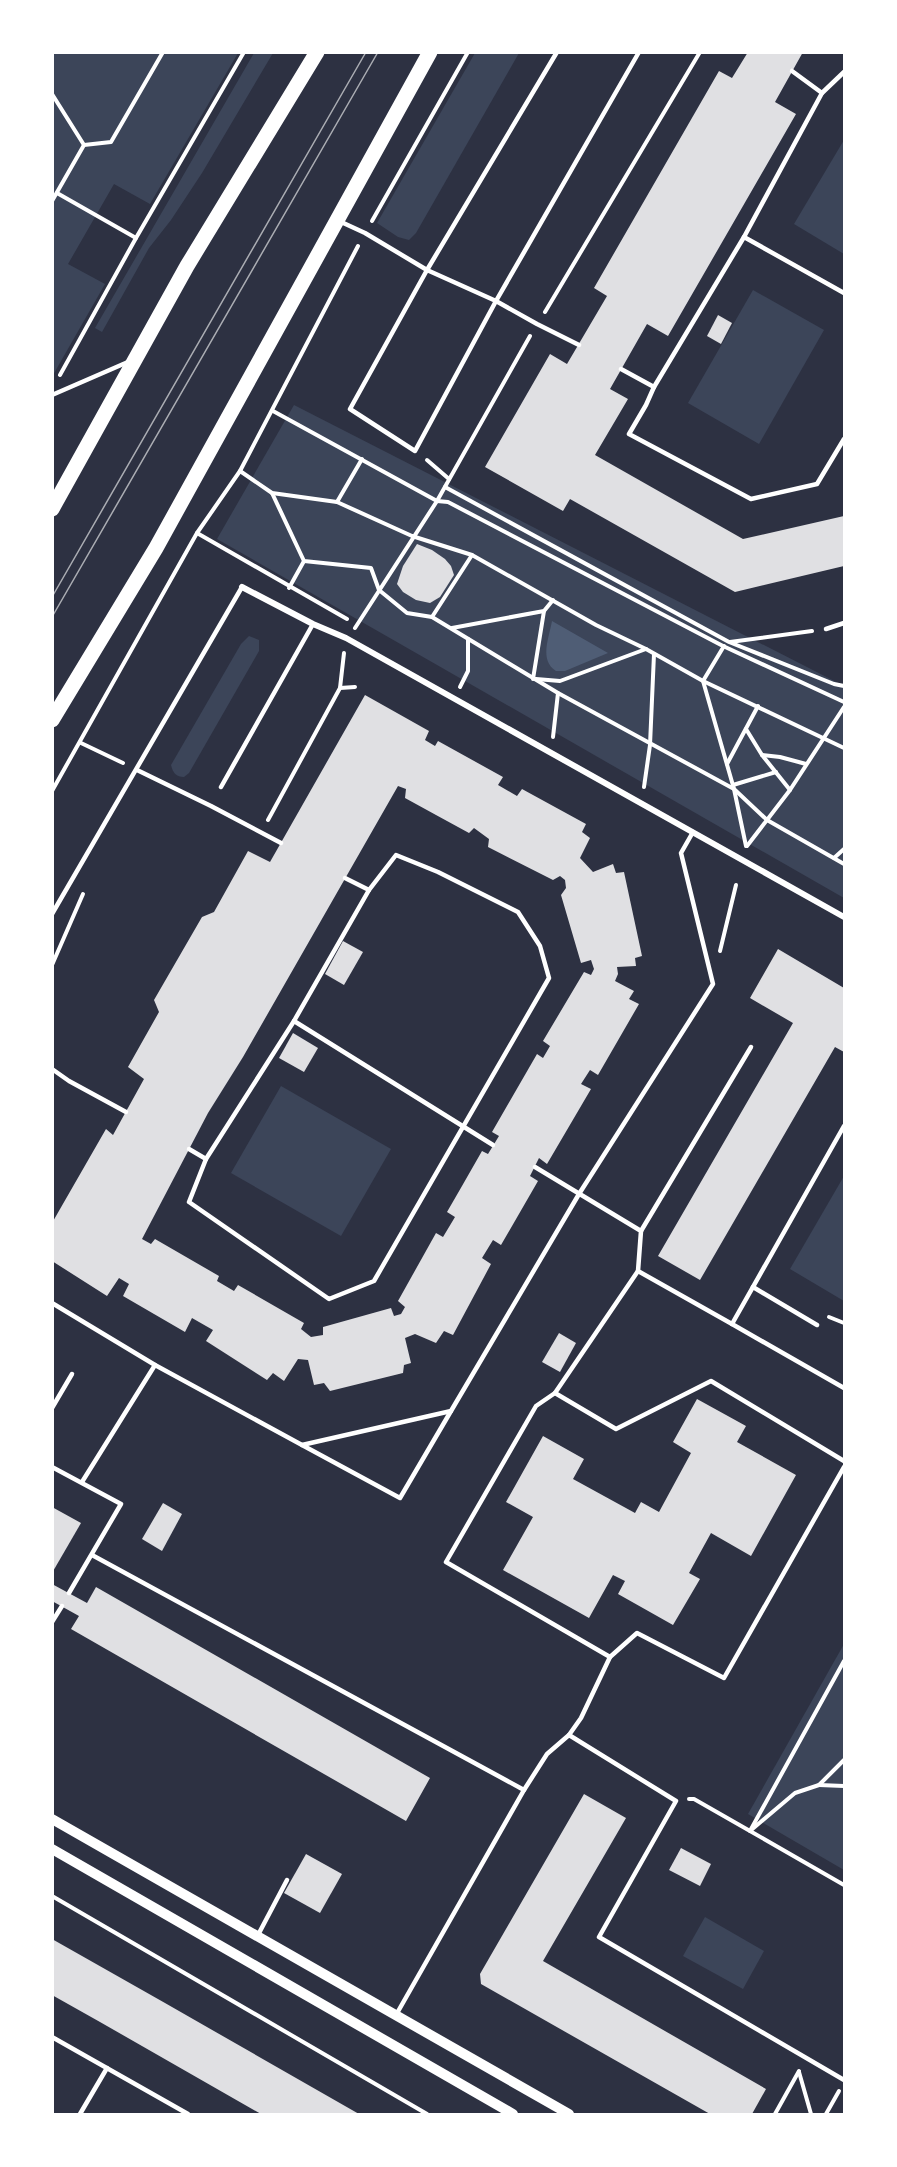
<svg xmlns="http://www.w3.org/2000/svg" width="897" height="2167" font-family="'IBM Plex Sans',sans-serif">
	<style>
		.green { fill: #3c4559 }
		.water { fill: #4f5d75 }
		.building { fill: #e0e0e3; fill-rule: evenodd }
		.lines { fill: none; stroke-linecap: round; stroke-linejoin: round }
		.path { stroke: #fff; stroke-width: 4 }
		.service { stroke: #fff; stroke-width: 4.5 }
		.minor { stroke: #fff; stroke-width: 6 }
		.tertiary { stroke: #fff; stroke-width: 10 }
		.primary { stroke: #fff; stroke-width: 15 }
		.tram { stroke: #abadb3; stroke-width: 1.5 }
	</style>
	<rect width="100%" height="100%" fill="#2d3142"/>
	<g class="green">
		<path d="M52,53H238L150,204L114,184L68,264L105,284L53,375Z"/>
		<path d="M254,53H273L202,173L171,220L149,248L102,332L95,328Z"/>
		<path d="M475,53H519L416,233L409,240L398,237L377,223Z"/>
		<path d="M844,140V254L794,224Z"/>
		<path d="M753,290L824,330L759,444L688,403Z"/>
		<path d="M294,405L844,686V898L217,539Z"/>
		<path d="M249,636L259,640V651L189,773L184,777C176,777 173,773 171,765L241,644Z"/>
		<path d="M281,1086L391,1149L341,1236L231,1173Z"/>
		<path d="M844,1176V1301L790,1269Z"/>
		<path d="M844,1644V1870L748,1814Z"/>
		<path d="M705,1917L764,1951L743,1989L683,1956Z"/>
	</g>
	<path class="water" d="M552,621L608,653L565,671H556C539,660 549,638 552,621Z"/>
	<g class="building">
		<path d="M748,52H803L775,102L796,114L668,336L647,324L610,389L628,399L595,455L743,539L844,516V566L735,592L570,499L563,511L485,467L550,354L567,364L607,296L594,288L719,71L732,78Z"/>
		<path d="M718,315L732,323L721,344L707,336Z"/>
		<path d="M417,544L432,550L445,559L451,566L454,575L440,597L430,603L416,600L403,592L397,584L403,566Z"/>
		<path d="M365,695L429,731L425,740L435,746L438,741L503,777L498,785L517,796L522,789L586,824L582,832L590,838L580,858L593,872L613,864L616,873L624,872L642,956L635,958L636,966L617,967L618,974L615,981L634,991L629,999L639,1004L598,1075L590,1070L581,1084L591,1089L547,1164L539,1158L530,1176L538,1181L501,1245L493,1240L482,1258L491,1264L453,1335L444,1331L436,1343L415,1334L405,1338L411,1363L404,1365L403,1373L330,1391L324,1383L314,1385L308,1360L298,1359L284,1381L273,1373L267,1380L206,1341L213,1330L192,1318L185,1332L123,1296L129,1284L119,1278L107,1296L52,1261V1223L106,1129L113,1135L144,1079L128,1067L159,1012L154,1000L202,917L214,912L248,851L270,862ZM398,786L406,789L405,798L436,815L469,833L474,828L489,839L488,847L553,880L560,876L565,880L566,888L561,895L581,963L591,960L594,969L591,975L584,972L543,1041L550,1046L543,1058L537,1054L492,1132L499,1136L488,1154L482,1151L462,1186L447,1212L455,1217L443,1237L436,1233L398,1301L405,1307L401,1314L394,1316L391,1308L323,1327V1335L311,1337L301,1329L304,1323L238,1285L234,1291L217,1281L219,1276L155,1239L151,1244L142,1239L208,1113L243,1057Z"/>
		<path d="M343,941L363,952L344,985L325,974Z"/>
		<path d="M778,949L844,988V1052L835,1047L700,1280L658,1256L793,1023L750,998Z"/>
		<path d="M293,1033L318,1048L304,1072L279,1058Z"/>
		<path d="M559,1333L576,1343L560,1372L542,1362Z"/>
		<path d="M697,1399L746,1426L737,1442L796,1475L751,1556L711,1533L689,1573L700,1579L673,1625L618,1594L625,1581L613,1575L589,1618L503,1570L533,1517L506,1502L543,1436L584,1459L573,1479L635,1513L641,1502L659,1512L691,1453L673,1442Z"/>
		<path d="M163,1503L182,1514L162,1551L142,1539Z"/>
		<path d="M52,1507L81,1523L52,1573Z"/>
		<path d="M52,1584L87,1603L96,1587L430,1778L406,1821L71,1629L79,1616L52,1601Z"/>
		<path d="M584,1794L626,1818L543,1961L766,2089L752,2114H710L481,1984L480,1974Z"/>
		<path d="M681,1848L711,1864L700,1886L669,1870Z"/>
		<path d="M306,1854L342,1874L320,1913L284,1893Z"/>
		<path d="M52,1939L165,2003L359,2114H261L100,2022L52,1995Z"/>
	</g>
	<g class="lines">
		<g class="path">
			<path d="M52,94L84,145"/>
			<path d="M57,193L136,238"/>
			<path d="M52,201L84,145L111,142L163,52"/>
			<path d="M372,221L468,52"/>
			<path d="M545,312L700,52"/>
			<path d="M60,375L136,238L244,52"/>
			<path d="M273,411L437,501L448,502L723,646L844,702"/>
			<path d="M427,460L449,479"/>
			<path d="M240,471L272,493L337,502L412,536L472,555L596,625L646,649L703,681L734,789L746,846"/>
			<path d="M445,487L729,642L834,684L844,686"/>
			<path d="M272,493L304,561L371,568L379,590L407,613L432,617L558,693L734,789L767,820L844,864"/>
			<path d="M337,502L362,459"/>
			<path d="M197,533L347,619"/>
			<path d="M289,588L304,561"/>
			<path d="M432,617L472,555"/>
			<path d="M355,628L437,501L530,336"/>
			<path d="M452,628L544,611L553,600"/>
			<path d="M730,642L812,631"/>
			<path d="M724,646L703,681L844,748"/>
			<path d="M533,679L544,611"/>
			<path d="M536,679L560,681L646,649"/>
			<path d="M460,687L468,671V639"/>
			<path d="M340,688L344,653"/>
			<path d="M746,729L762,755L790,790"/>
			<path d="M553,737L558,693"/>
			<path d="M81,743L123,763"/>
			<path d="M762,755L780,757L806,764"/>
			<path d="M727,764L758,706"/>
			<path d="M733,785L776,772"/>
			<path d="M644,787L650,745L654,654"/>
			<path d="M52,791L197,533L240,471L358,246"/>
			<path d="M268,820L340,688L355,687"/>
			<path d="M747,846L790,790L844,707"/>
			<path d="M834,858L844,849"/>
			<path d="M720,951L736,885"/>
			<path d="M52,965L83,894"/>
			<path d="M829,1317L844,1323"/>
			<path d="M844,1661L750,1831L844,1885"/>
			<path d="M819,1785L844,1786"/>
			<path d="M689,1799H694L750,1831L795,1793L819,1785L844,1760"/>
			<path d="M52,1896L427,2114"/>
			<path d="M799,2072L811,2114"/>
			<path d="M775,2114L799,2071"/>
			<path d="M826,2114L839,2091"/>
		</g>
		<g class="service">
			<path d="M557,52L427,270L350,409L415,451L496,301L639,52"/>
			<path d="M792,71L822,93"/>
			<path d="M339,221L365,233L427,270L496,301L537,324L579,345"/>
			<path d="M744,237L822,93L844,72"/>
			<path d="M621,369L654,387L646,405L629,434L751,499L817,484L844,439"/>
			<path d="M654,387L744,237L844,293"/>
			<path d="M52,395L128,362"/>
			<path d="M826,629L844,623"/>
			<path d="M137,770L211,806L281,843"/>
			<path d="M221,787L313,624"/>
			<path d="M396,855L438,872L518,912L540,946L549,978L374,1281L329,1299L189,1202L206,1159L294,1021L369,890Z"/>
			<path d="M345,878L369,890"/>
			<path d="M52,914L242,587"/>
			<path d="M294,1021L493,1145"/>
			<path d="M52,1069L69,1081L126,1112"/>
			<path d="M844,1126L732,1324L844,1388"/>
			<path d="M189,1149L206,1159"/>
			<path d="M535,1167L641,1231L638,1271L732,1324"/>
			<path d="M641,1231L751,1047"/>
			<path d="M638,1271L555,1393L536,1406L446,1562L610,1657L637,1633L724,1678L844,1467"/>
			<path d="M753,1287L817,1325"/>
			<path d="M52,1303L155,1365L302,1445L451,1411L579,1194L713,984L681,853L693,832"/>
			<path d="M555,1393L616,1429L711,1381L844,1461"/>
			<path d="M52,1408L72,1374"/>
			<path d="M302,1445L400,1498L451,1411"/>
			<path d="M52,1467L121,1504L69,1593"/>
			<path d="M82,1482L155,1365"/>
			<path d="M92,1555L524,1790"/>
			<path d="M52,1622L62,1606"/>
			<path d="M569,1735L581,1718L610,1657"/>
			<path d="M258,1935L287,1880"/>
			<path d="M396,2015L524,1790L547,1754L569,1735L676,1801L599,1937L844,2080"/>
			<path d="M52,2037L188,2114"/>
			<path d="M80,2114L107,2068"/>
		</g>
		<path class="minor" d="M242,587L313,624L346,638L844,917"/>
		<g class="tertiary">
			<path d="M52,1819L569,2114"/>
			<path d="M52,1849L513,2114"/>
		</g>
		<g class="primary">
			<path d="M52,509L187,266L317,52"/>
			<path d="M52,720L156,548L430,52"/>
		</g>
		<g class="tram">
			<path d="M52,597L366,52"/>
			<path d="M52,617L378,52"/>
		</g>
	</g>
	<rect width="897" height="2167" fill="none" stroke="#ffffff" stroke-width="108"/>
</svg>
